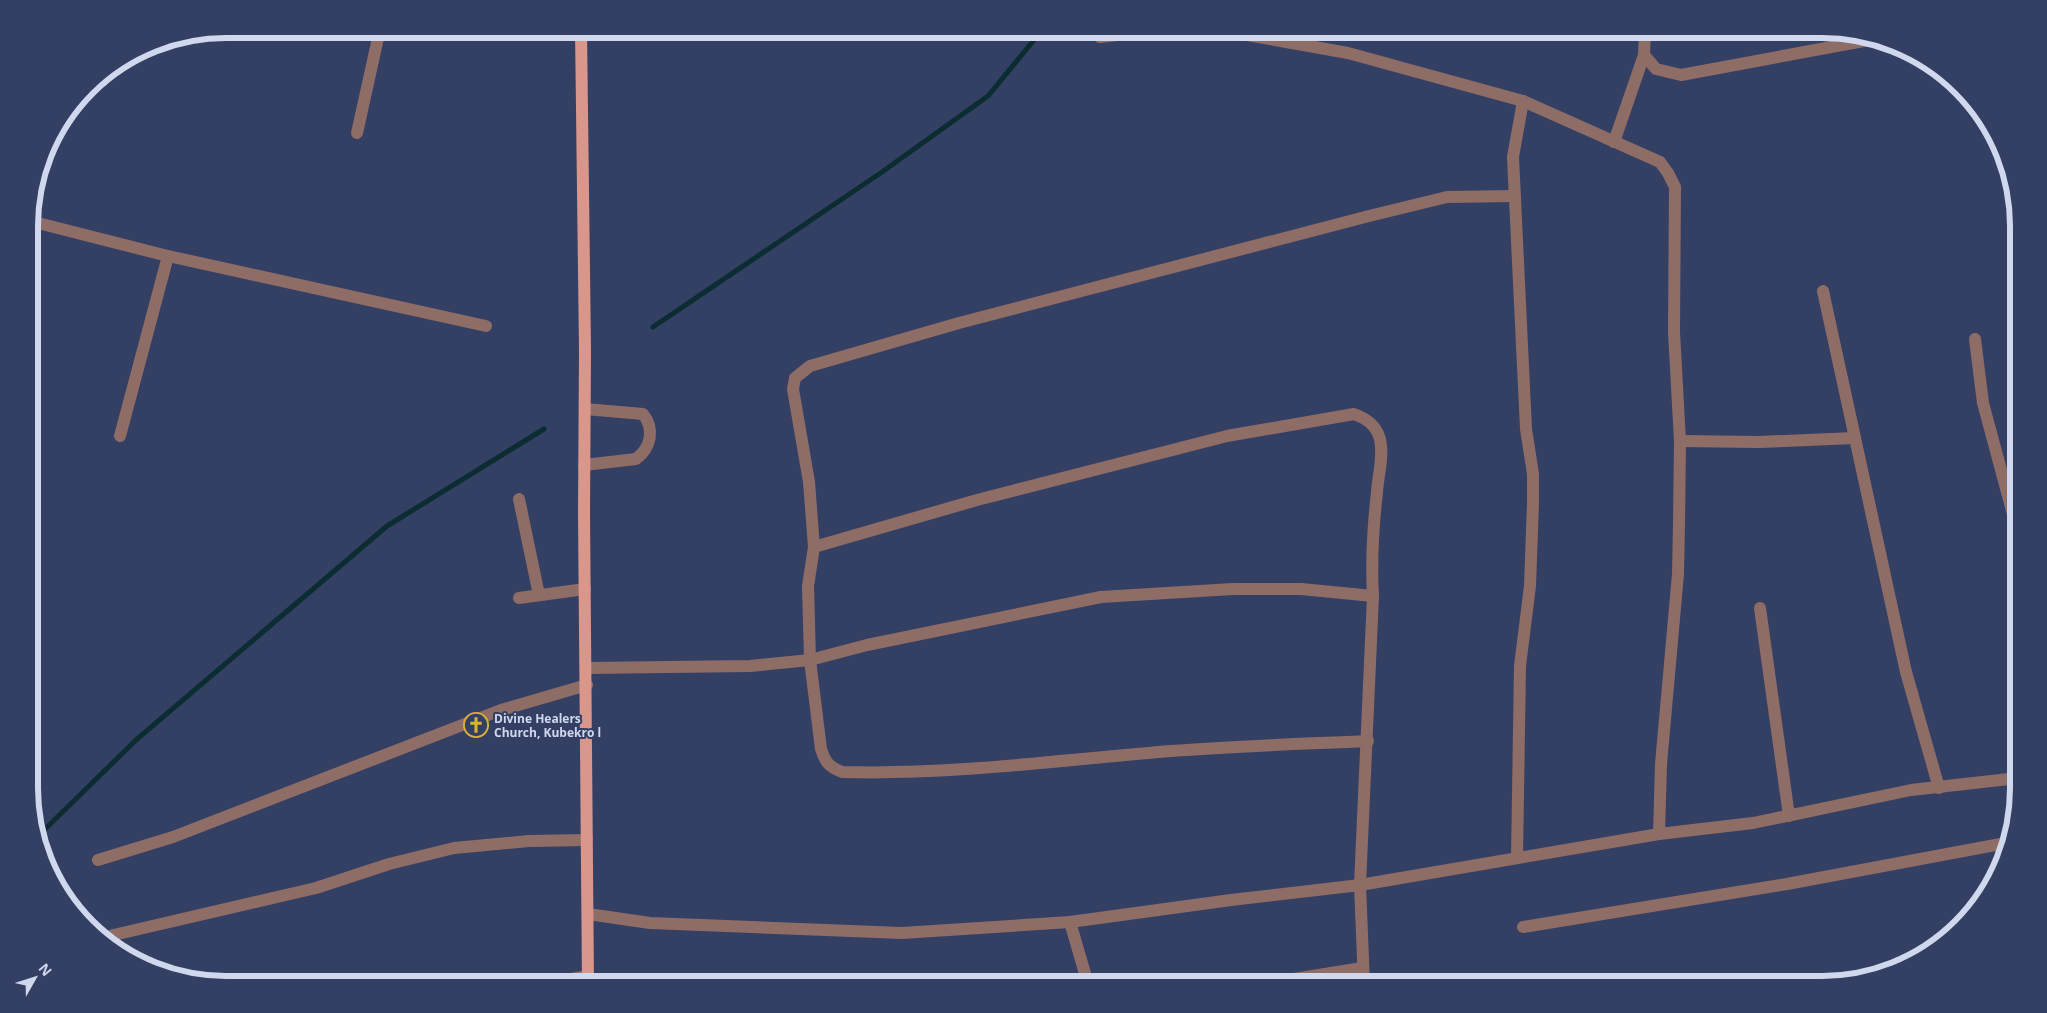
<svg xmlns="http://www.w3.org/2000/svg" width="2047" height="1013" font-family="'Open Sans',sans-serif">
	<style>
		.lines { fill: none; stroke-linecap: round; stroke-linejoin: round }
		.stream { stroke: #0b2d32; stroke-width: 5 }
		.minor { stroke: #8f6d67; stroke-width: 12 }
		.major { stroke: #d9968a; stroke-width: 12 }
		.labels { text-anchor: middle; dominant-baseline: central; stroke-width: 4; stroke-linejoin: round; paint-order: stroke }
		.poi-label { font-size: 12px; font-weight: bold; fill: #d0d8ee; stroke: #343f64; text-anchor: start }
		.rim { fill: none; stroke: #d0d8ee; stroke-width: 6 }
	</style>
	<rect width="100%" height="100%" fill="#343f64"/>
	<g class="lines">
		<g class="stream">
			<path d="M653,327L882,172L988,96L1043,29"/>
			<path d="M37,837L136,740L387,526L544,429"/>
		</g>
		<g class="minor">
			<path d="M1213,29L1348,53L1523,101L1660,162L1668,173L1675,187L1674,332L1680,441L1679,524L1678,574L1661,764L1659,834"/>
			<path d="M1645,29L1644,55L1656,69L1681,75L1869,40"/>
			<path d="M1100,37L1168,29"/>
			<path d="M357,133L380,29"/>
			<path d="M1614,142L1644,55"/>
			<path d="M30,221L168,256L486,326"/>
			<path d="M29,222L44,156"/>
			<path d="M1823,291L1906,672L1939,788"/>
			<path d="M1975,339L1983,403L2018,533"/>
			<path d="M120,436L168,256"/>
			<path d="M1680,441L1759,442L1855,438"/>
			<path d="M584,465L636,459C651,448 655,429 643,414L585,409"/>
			<path d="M519,499L539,595"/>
			<path d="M814,547L977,500L1227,436L1354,414C1367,419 1376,425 1380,439C1384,457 1378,475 1377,492C1373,527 1371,561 1373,596L1360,885L1364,984"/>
			<path d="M519,598L585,589"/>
			<path d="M1760,608L1789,816"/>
			<path d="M587,668L750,666L810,660L867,645L1101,597L1233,589H1301L1373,596"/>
			<path d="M1368,741C1302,744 1236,746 1171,751C1061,760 952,775 842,772C829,767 825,762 821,749L810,660L808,586L814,547L809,482L793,389L795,378L810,366L959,323L1369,216L1447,197L1515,196"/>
			<path d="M1517,858L1520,666L1530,586L1533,503V474L1526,429L1513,157L1523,101"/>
			<path d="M98,860L173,837L501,710L587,685"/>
			<path d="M588,914L650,923L902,933L1070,922L1231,900L1360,885L1659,834L1753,823L1911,790L2018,778"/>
			<path d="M1070,922L1088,984"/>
			<path d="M1523,927L1787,884L2006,843"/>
			<path d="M105,937L316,888L389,864L454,848L529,841L587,840"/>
			<path d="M544,984L588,976"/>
			<path d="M1262,984L1362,968"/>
		</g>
		<path class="major" d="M581,29L585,351L584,513L588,984"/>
	</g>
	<defs>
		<symbol id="church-ring" viewBox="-11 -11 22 22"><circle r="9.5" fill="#343f64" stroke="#dbb233" stroke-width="1.5"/><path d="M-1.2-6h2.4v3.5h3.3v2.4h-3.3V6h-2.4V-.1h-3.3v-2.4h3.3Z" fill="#dbb233"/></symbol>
	</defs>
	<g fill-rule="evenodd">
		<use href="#church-ring" x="462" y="711" width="28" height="28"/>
	</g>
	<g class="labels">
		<g class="poi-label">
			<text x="494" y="718">Divine Healers<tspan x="494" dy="14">Church, Kubekro l</tspan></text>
		</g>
	</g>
	<path d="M0 0H2047V1013H0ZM226 38H1822A188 188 0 0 1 2010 226V788A188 188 0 0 1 1822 976H226A188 188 0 0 1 38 788V226A188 188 0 0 1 226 38Z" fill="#343f64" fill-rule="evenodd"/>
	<path class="rim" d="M226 38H1822A188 188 0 0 1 2010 226V788A188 188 0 0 1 1822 976H226A188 188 0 0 1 38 788V226A188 188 0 0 1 226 38Z"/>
	<g transform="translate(35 978) rotate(51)" stroke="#343f64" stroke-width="4" paint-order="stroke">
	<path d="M0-4L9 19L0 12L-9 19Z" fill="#d0d8ee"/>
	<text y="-8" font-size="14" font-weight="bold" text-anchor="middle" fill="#d0d8ee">N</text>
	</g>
</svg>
